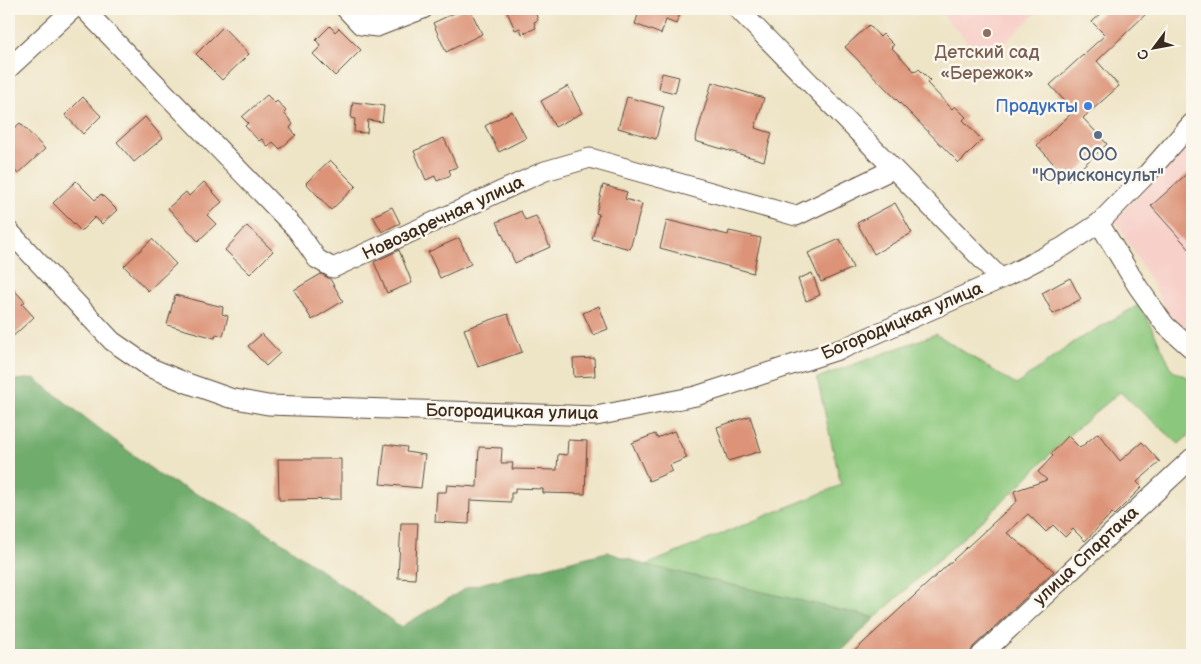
<svg xmlns="http://www.w3.org/2000/svg" width="1201" height="664" font-family="'Balsamiq Sans',sans-serif">
	<style>
		.built { fill: #f7d0c9 }
		.green { fill: #8bc77c; stroke: #63784d }
		.forest { fill: #70ac6c; stroke: #566b45 }
		.building { fill: #dc9377 }
		.lines { fill: none; stroke-linecap: round; stroke-linejoin: round }
		.street-casing { stroke: #564637; stroke-width: 21 }
		.street { stroke: #fff; stroke-width: 19 }
		.education-dot { fill: #8d6e63; stroke: #fbf7ec; stroke-width: 2 }
		.shop-dot { fill: #3f7fe0; stroke: #fbf7ec; stroke-width: 2 }
		.service-dot { fill: #5c6f8a; stroke: #fbf7ec; stroke-width: 2 }
		.labels { text-anchor: middle; dominant-baseline: central; stroke-width: 5; stroke-linejoin: round; paint-order: stroke }
		.education-label { font-size: 18px; fill: #785e54; stroke: #fbf7ec }
		.shop-label { font-size: 18px; fill: #366cbe; stroke: #fbf7ec; text-anchor: end }
		.service-label { font-size: 18px; fill: #4e5e75; stroke: #fbf7ec }
		.street-label { font-size: 18px; fill: #3b2a1e; stroke: #fbf7ec }
	</style>
	<rect width="100%" height="100%" fill="#fbf7ec"/>
	<filter id="ink" filterUnits="userSpaceOnUse"><feTurbulence type="fractalNoise" baseFrequency=".02" numOctaves="2"/><feDisplacementMap in="SourceGraphic" scale="10" xChannelSelector="R" yChannelSelector="G"/><feConvolveMatrix kernelMatrix="1 2 1 2 8 2 1 2 1" color-interpolation-filters="sRGB"/></filter>
	<filter id="wash" filterUnits="userSpaceOnUse"><feTurbulence type="fractalNoise" baseFrequency=".0096" numOctaves="4" result="noise"/><feDisplacementMap in="SourceGraphic" scale="20" xChannelSelector="R" yChannelSelector="G"/><feGaussianBlur stdDeviation="1.12" result="paint"/><feColorMatrix in="noise" values="0 0 0 0 0 0 0 0 0 0 0 0 0 0 0 0 0 1.4 0 .05"/><feComposite in="paint" operator="in"/></filter>
	<g filter="url(#wash)">
		<rect width="100%" height="100%" fill="#eee4c6"/>
		<g class="built">
			<path d="M938,9H1040L991,57L983,60Z"/>
			<path d="M1192,142V338L1170,315L1115,219Z"/>
		</g>
		<path class="green" d="M1140,304L1173,371L1192,379V432L1179,444L1120,392L1068,436L1014,491L875,618L646,565L841,485L817,378L936,334L1016,385L1074,342Z"/>
		<path class="forest" d="M34,378L162,477L250,520L401,627L468,587L607,552L646,565L875,618L838,655H9V381Z"/>
		<g id="blocks">
			<g class="building">
				<path d="M463,9H470L482,34L446,52L433,23Z"/>
				<path d="M506,9H534L538,20L534,22L536,28L522,34L520,28L515,30Z"/>
				<path d="M640,9H682L676,24L666,20L661,34L635,24Z"/>
				<path d="M1106,9H1151L1097,61L1119,86L1083,118L1107,144L1068,180L1037,145L1074,111L1050,85L1105,35L1092,22Z"/>
				<path d="M869,25L880,37L883,34L894,45L891,47L915,72L919,69L930,80L927,83L952,109L955,106L966,117L963,120L982,140L959,163L845,47Z"/>
				<path d="M330,26L335,32L339,28L361,50L335,76L313,54L321,46L316,40Z"/>
				<path d="M223,27L249,54L222,80L196,54Z"/>
				<path d="M662,73L679,77L675,93L659,89Z"/>
				<path d="M712,82L764,98L755,128L772,133L764,161L695,141Z"/>
				<path d="M568,86L582,113L555,127L541,101Z"/>
				<path d="M267,95L275,103L277,101L286,111L284,113L293,124L290,128L296,135L280,149L273,142L268,147L262,139L259,141L245,126L248,123L242,117Z"/>
				<path d="M83,97L101,116L83,134L65,115Z"/>
				<path d="M627,97L664,107L656,139L618,128Z"/>
				<path d="M353,102L384,106L382,122L368,120L367,133L354,132L355,119L351,118Z"/>
				<path d="M512,111L526,138L499,152L485,126Z"/>
				<path d="M145,117L163,138L134,162L117,142Z"/>
				<path d="M20,123L45,149L18,174L9,164V133Z"/>
				<path d="M444,138L457,167L449,170L451,175L437,181L435,176L426,180L414,151Z"/>
				<path d="M330,160L356,186L331,210L306,183Z"/>
				<path d="M1192,169V252L1151,206Z"/>
				<path d="M76,181L95,200L101,194L117,210L102,224L95,217L81,231L53,203Z"/>
				<path d="M204,182L222,202L207,215L216,224L198,241L168,208L186,192L189,196Z"/>
				<path d="M603,185L627,192L625,199L642,204L630,249L592,239L599,214L596,213Z"/>
				<path d="M895,203L912,233L874,254L857,223Z"/>
				<path d="M392,207L400,223L382,232L373,216Z"/>
				<path d="M521,211L525,220L536,216L550,247L515,263L497,222Z"/>
				<path d="M667,220L728,235L729,231L761,238L753,273L660,248Z"/>
				<path d="M247,226L273,251L250,274L225,250Z"/>
				<path d="M459,238L471,264L440,278L428,252Z"/>
				<path d="M152,239L176,264L148,291L124,266Z"/>
				<path d="M840,239L853,268L821,282L808,253Z"/>
				<path d="M399,250L412,283L387,293L374,262Z"/>
				<path d="M812,273L820,295L806,301L798,279Z"/>
				<path d="M321,274L330,279L343,301L312,320L294,290Z"/>
				<path d="M1070,278L1081,299L1053,314L1042,293Z"/>
				<path d="M9,284L25,302L22,304L34,317L9,340Z"/>
				<path d="M175,295L223,307L222,314L228,316L223,336L216,334L215,338L167,325Z"/>
				<path d="M599,306L608,329L593,335L583,313Z"/>
				<path d="M508,314L522,352L478,367L464,329Z"/>
				<path d="M262,334L280,353L266,366L248,346Z"/>
				<path d="M594,358L595,376L574,377L573,359Z"/>
				<path d="M750,416L761,451L728,461L717,427Z"/>
				<path d="M674,431L687,458L670,465L672,471L649,481L632,443L655,434L657,438Z"/>
				<path d="M1098,433L1120,461L1142,442L1160,462L1137,482L1142,487L1114,515L1112,513L1085,541L1073,529L1065,537L1053,525L1046,532L1028,514L1007,533L1054,571L973,647L970,655H850L1017,501L1014,491L1047,480L1038,472L1053,456L1051,454L1068,436L1080,448Z"/>
				<path d="M568,440L587,441L585,494L543,493V489L515,488V493H511V502L470,500L469,524L435,522L437,492H446L447,485L477,487L479,447L502,448L501,463H513L512,469L557,470L558,454L567,455Z"/>
				<path d="M385,444L407,447L406,452L425,455L421,488L380,484Z"/>
				<path d="M278,459H341V499L279,500Z"/>
				<path d="M401,523H418L415,579L398,578Z"/>
			</g>
		</g>
	</g>
	<g filter="url(#ink)">
		<use href="#blocks" fill-opacity="0" stroke="#564637" stroke-width="1"/>
		<g class="lines">
			<defs>
				<g id="street">
					<path d="M84,9L297,230L317,259L333,268L545,171L590,158L796,216L893,169"/>
					<path d="M346,9L361,25L377,27L423,9"/>
					<path d="M738,9L1001,279"/>
					<path d="M9,68L73,9"/>
					<path d="M1099,223L1138,287L1165,325L1192,349"/>
					<path d="M9,231L112,341L151,368L187,383L230,398L268,405L596,416L696,396L844,348L1001,279L1063,247L1099,223L1147,174L1192,123"/>
					<path d="M981,655L1192,458"/>
				</g>
			</defs>
			<use href="#street" class="street-casing"/>
			<use href="#street" class="street"/>
		</g>
	</g>
	<circle class="education-dot" cx="987" cy="33" r="5"/>
	<circle class="shop-dot" cx="1088" cy="106" r="5"/>
	<circle class="service-dot" cx="1098" cy="135" r="5"/>
	<g class="labels">
		<g class="education-label">
			<text x="987" y="52">Детский сад<tspan x="987" dy="21">«Бережок»</tspan></text>
		</g>
		<g class="shop-label">
			<text x="1078" y="106">Продукты</text>
		</g>
		<g class="service-label">
			<text x="1098" y="154">ООО<tspan x="1098" dy="21">"Юрисконсульт"</tspan></text>
		</g>
		<g class="street-label">
			<text transform="translate(443 218) rotate(-25)">Новозаречная улица</text>
			<text transform="translate(902 321) rotate(-23)">Богородицкая улица</text>
			<text transform="translate(512 412) rotate(1)">Богородицкая улица</text>
			<text transform="translate(1086 556) rotate(-43)">улица Спартака</text>
		</g>
	</g>
	<rect width="1201" height="664" fill="none" stroke="#fbf7ec" stroke-width="30"/>
	<g transform="translate(1154 48) rotate(238)" stroke="#fbf7ec" stroke-width="4" paint-order="stroke">
	<path d="M0-4L9 19L0 12L-9 19Z" fill="#3b2a1e"/>
	<text y="-8" font-size="14" font-weight="bold" text-anchor="middle" fill="#3b2a1e">С</text>
	</g>
</svg>
